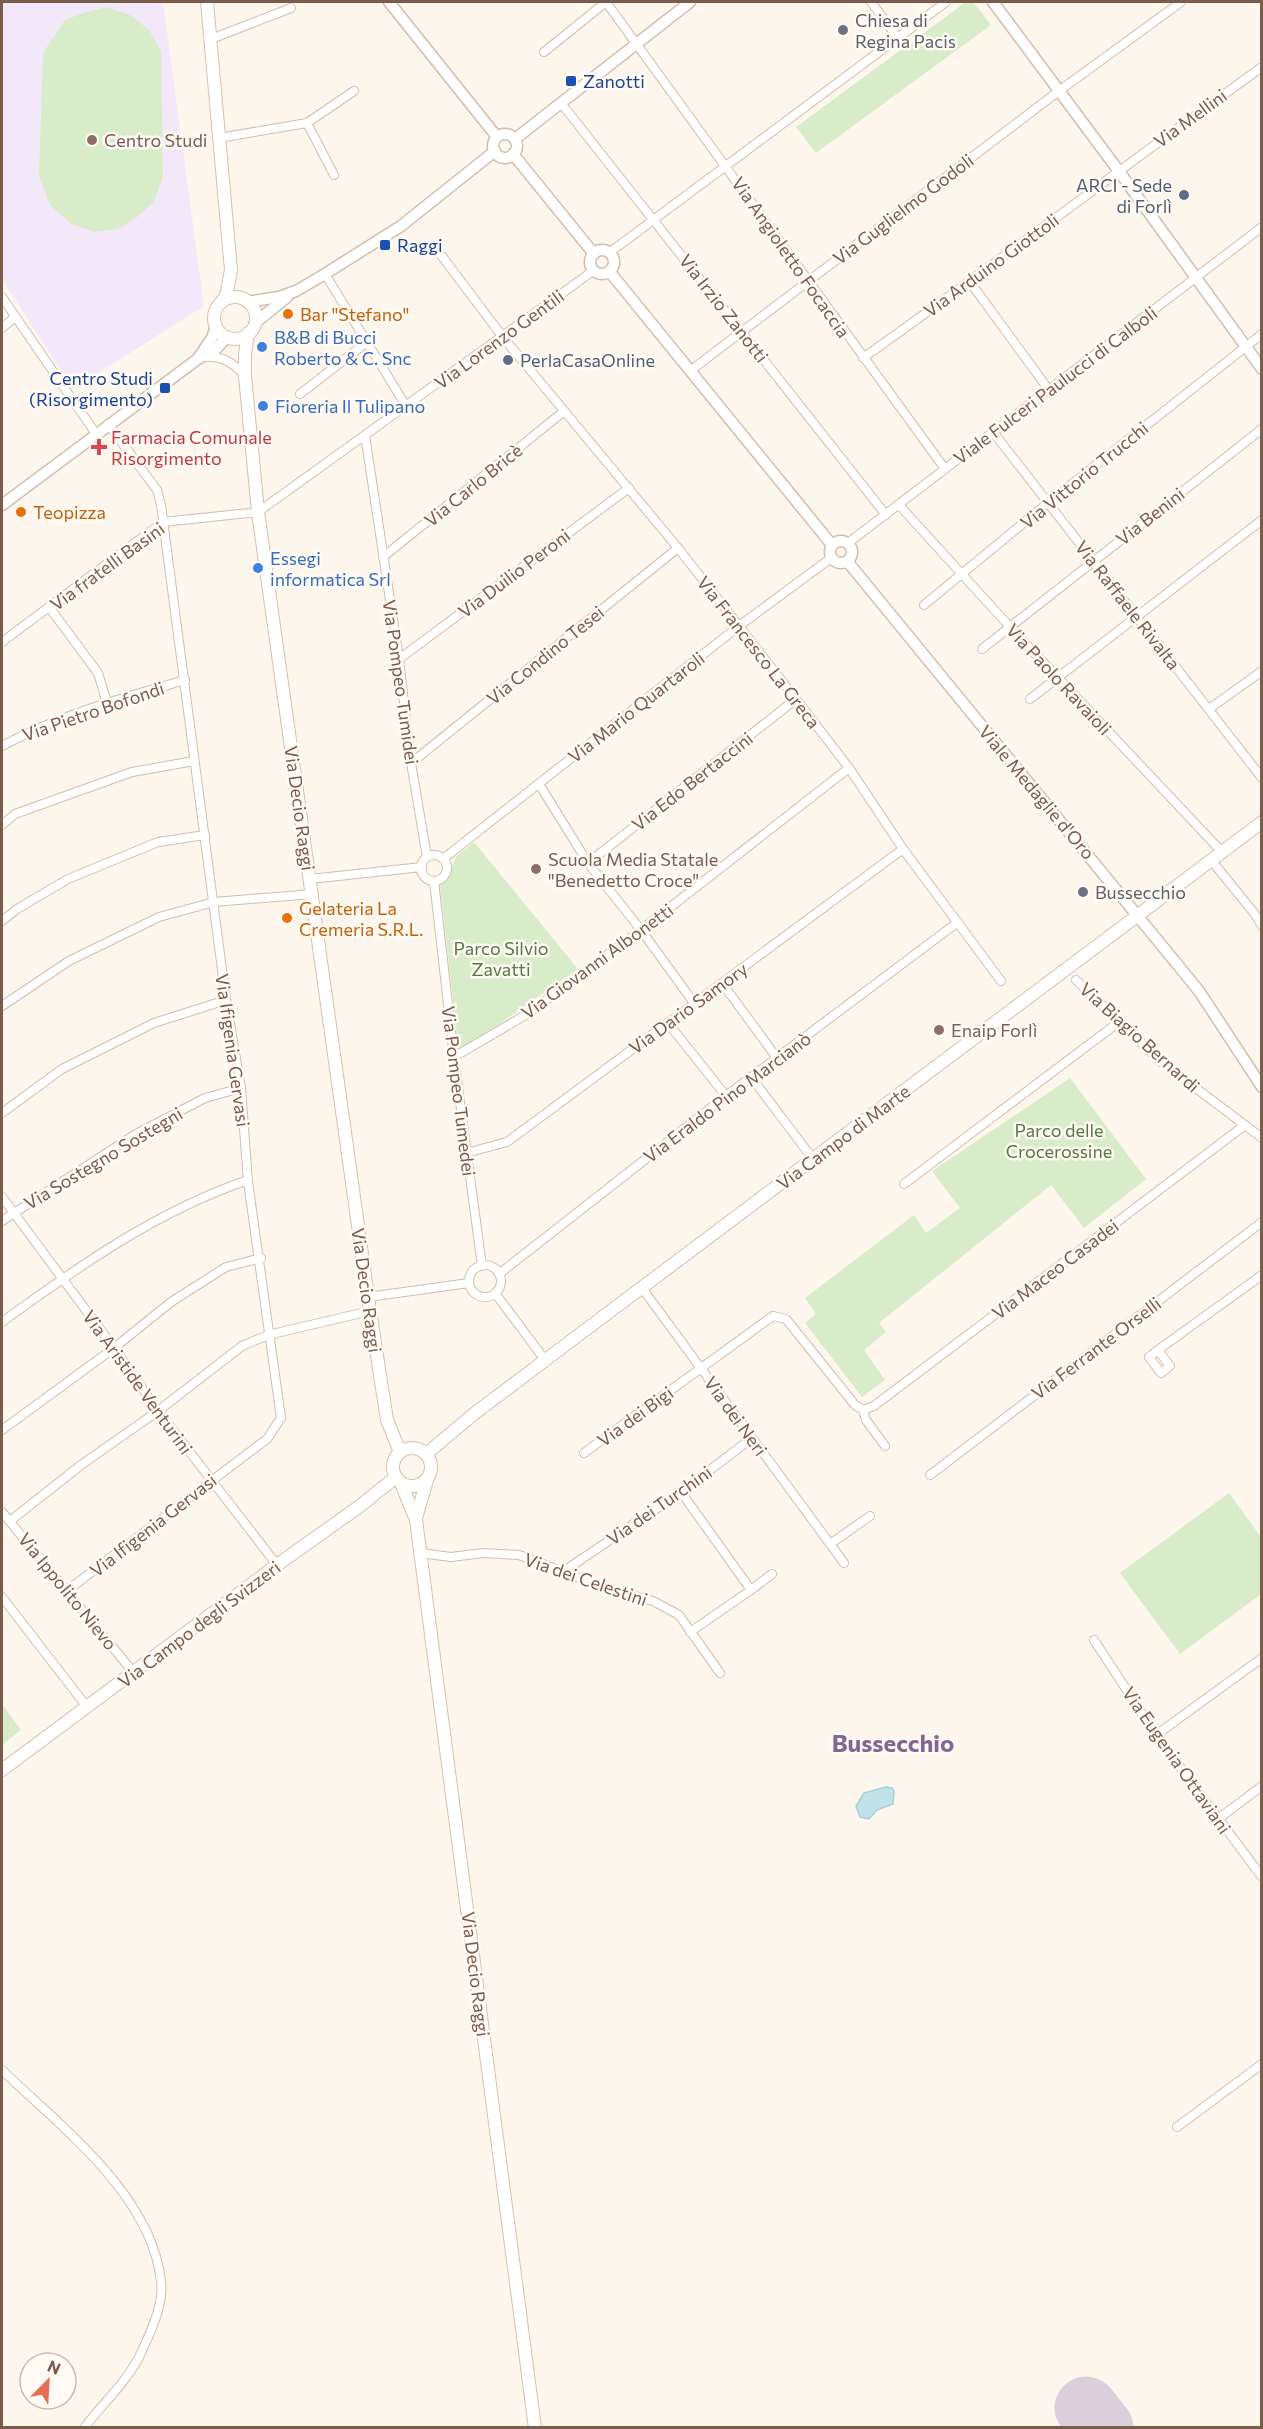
<svg xmlns="http://www.w3.org/2000/svg" width="1263" height="2429" font-family="Commissioner,sans-serif">
	<style>
		.education { fill: #f3e8fa }
		.green { fill: #d8ecc9 }
		.water { fill: #bfe3e8; stroke: #a5d3da; stroke-width: 1.5 }
		.lines { fill: none; stroke-linecap: round; stroke-linejoin: round }
		.runway { stroke: #dbcfda; stroke-width: 63 }
		.minor-casing { stroke: #d1beb0; stroke-width: 10 }
		.tertiary-casing { stroke: #d1beb0; stroke-width: 13 }
		.secondary-casing { stroke: #d6c0b0; stroke-width: 14 }
		.minor { stroke: #fff; stroke-width: 8 }
		.tertiary { stroke: #fff; stroke-width: 10 }
		.secondary { stroke: #fff; stroke-width: 12 }
		.worship-dot { fill: #6b7280; stroke: #fffaf3; stroke-width: 2 }
		.transit-dot { fill: #1a4fb4; stroke: #fffaf3; stroke-width: 2 }
		.education-dot { fill: #8d6e63; stroke: #fffaf3; stroke-width: 2 }
		.service-dot { fill: #5c6f8a; stroke: #fffaf3; stroke-width: 2 }
		.food-dot { fill: #e8710a; stroke: #fffaf3; stroke-width: 2 }
		.shop-dot { fill: #3f7fe0; stroke: #fffaf3; stroke-width: 2 }
		.health-dot { fill: #e0444e; stroke: #fffaf3; stroke-width: 2 }
		.labels { text-anchor: middle; dominant-baseline: central; stroke-width: 5; stroke-linejoin: round; paint-order: stroke }
		.worship-label { font-size: 18px; fill: #5b616d; stroke: #fffaf3; text-anchor: start }
		.transit-label { font-size: 18px; fill: #164399; stroke: #fffaf3; text-anchor: start }
		.street-label { font-size: 18px; fill: #7a5c4d; stroke: #fffaf3 }
		.education-label { font-size: 18px; fill: #785e54; stroke: #fffaf3; text-anchor: start }
		.service-label { font-size: 18px; fill: #4e5e75; stroke: #fffaf3; text-anchor: end }
		.food-label { font-size: 18px; fill: #c56008; stroke: #fffaf3; text-anchor: start }
		.shop-label { font-size: 18px; fill: #366cbe; stroke: #fffaf3; text-anchor: start }
		.health-label { font-size: 18px; fill: #be3a42; stroke: #fffaf3; text-anchor: start }
		.park-label { font-size: 18px; fill: #537a41; stroke: #fffaf3 }
		.district-label { font-size: 24px; font-weight: bold; fill: #846695; stroke: #fffaf3 }
	</style>
	<rect width="100%" height="100%" fill="#fdf6ec"/>
	<path class="education" d="M2,2H163L204,306L73,389L2,279Z"/>
	<g class="green">
		<path d="M966,2H973L991,25L816,153L796,127Z"/>
		<path d="M107,7L130,15L149,30L161,51L163,176L154,202L136,218L118,229L94,232L71,224L50,205L39,176L43,53L65,20L86,12Z"/>
		<path d="M474,842L578,969L459,1052L440,886L449,874L456,857Z"/>
		<path d="M1070,1078L1146,1179L1084,1228L1051,1185L879,1323L886,1332L864,1350L885,1380L862,1397L805,1323L816,1314L805,1298L914,1215L926,1233L960,1208L932,1171Z"/>
		<path d="M1229,1493L1261,1537V1594L1180,1654L1120,1573Z"/>
		<path d="M2,1704L21,1730L2,1745Z"/>
	</g>
	<path class="water" d="M886,1787L892,1788L894,1791L893,1804L877,1810L869,1819L860,1817L856,1806L864,1793Z"/>
	<g class="lines">
		<path class="runway" d="M1086,2408L1102,2428"/>
		<defs>
			<g id="minor">
				<path d="M606,2L945,469"/>
				<path d="M871,2L898,38"/>
				<path d="M211,39L291,8"/>
				<path d="M544,52L606,2"/>
				<path d="M561,103L886,515"/>
				<path d="M307,123L334,175"/>
				<path d="M219,138L307,123L354,91"/>
				<path d="M609,253L946,2"/>
				<path d="M441,255L502,336L678,548L796,699L849,768L903,849L1001,981"/>
				<path d="M325,274L406,406"/>
				<path d="M970,282L1049,390"/>
				<path d="M2,297L96,434"/>
				<path d="M2,328L15,317"/>
				<path d="M202,357C221,355 233,362 245,376"/>
				<path d="M863,358C997,263 1128,163 1262,67"/>
				<path d="M690,371L1059,91L1181,2"/>
				<path d="M300,394L367,342"/>
				<path d="M993,432L1262,778"/>
				<path d="M365,435L399,659L411,763L427,857"/>
				<path d="M899,505L1010,627L1222,852"/>
				<path d="M848,543L1262,227"/>
				<path d="M383,557L563,412"/>
				<path d="M924,605L1049,502L1262,334"/>
				<path d="M49,607L98,673L107,703"/>
				<path d="M2,642L163,522L258,512L593,271"/>
				<path d="M982,649L1262,429"/>
				<path d="M399,659L629,488"/>
				<path d="M1030,699L1262,520"/>
				<path d="M1209,709L1262,671"/>
				<path d="M2,746C59,715 123,698 185,680"/>
				<path d="M411,763L678,548"/>
				<path d="M539,784L588,863L641,930L694,1003"/>
				<path d="M2,825L15,814L132,772L194,761"/>
				<circle cx="434" cy="868" r="13"/>
				<path d="M443,859L739,626L827,561L832,559"/>
				<path d="M1211,860L1254,913L1262,926"/>
				<path d="M588,863L796,699"/>
				<path d="M310,879L422,867"/>
				<path d="M434,881L454,1057L482,1266"/>
				<path d="M2,921L17,909L68,879L158,842L205,835"/>
				<path d="M1076,980L1160,1061L1262,1138"/>
				<path d="M722,983L777,1058"/>
				<path d="M2,1006L69,961L159,917L214,902L313,894"/>
				<path d="M668,1023L726,1096"/>
				<path d="M454,1057L529,1013L641,930L849,768"/>
				<path d="M751,1077L813,1159"/>
				<path d="M2,1113L62,1069L154,1023L226,1000"/>
				<path d="M466,1153L507,1142L903,849"/>
				<path d="M904,1184L1119,1022"/>
				<path d="M2,1197L114,1348L158,1411L277,1565"/>
				<path d="M2,1221L136,1134L205,1098L241,1088"/>
				<circle cx="485" cy="1281" r="16"/>
				<path d="M499,1274L726,1096L958,922"/>
				<path d="M642,1288L844,1563"/>
				<path d="M495,1293L545,1360"/>
				<path d="M368,1297L469,1283"/>
				<path d="M2,1322C79,1266 157,1211 248,1180"/>
				<path d="M1158,1350L1170,1366L1161,1373L1149,1357L1158,1350L1262,1275"/>
				<path d="M863,1410L874,1406L1245,1125"/>
				<path d="M2,1430L114,1348L171,1302L226,1267L261,1258"/>
				<path d="M584,1453L773,1316L786,1319L855,1405L863,1410L866,1420L885,1446"/>
				<path d="M930,1475L1262,1222"/>
				<path d="M681,1492L751,1590L690,1632"/>
				<path d="M2,1512L133,1672"/>
				<path d="M10,1521L81,1465L158,1411L242,1346L268,1335L370,1311"/>
				<path d="M830,1544L870,1516"/>
				<path d="M420,1553L451,1557L483,1553L519,1555L603,1587L653,1601L679,1615L720,1673"/>
				<path d="M564,1571L681,1492L752,1438"/>
				<path d="M68,1590L267,1439L281,1418L248,1182L241,1088L226,1000L161,505L157,490L108,424"/>
				<path d="M751,1590L772,1574"/>
				<path d="M2,1597L87,1707"/>
				<path d="M1094,1640L1156,1735L1262,1877"/>
				<path d="M1156,1735L1262,1658"/>
				<path d="M1218,1819L1262,1786"/>
				<path d="M2,2070C61,2127 151,2194 161,2281C164,2304 151,2331 142,2351C129,2380 103,2403 84,2428"/>
				<path d="M1177,2127L1262,2064"/>
			</g>
			<g id="tertiary">
				<path d="M389,2L497,137"/>
				<path d="M993,2L1118,170L1262,369"/>
				<circle cx="505" cy="146" r="12"/>
				<path d="M515,139L690,2"/>
				<path d="M513,154L594,254"/>
				<circle cx="602" cy="262" r="12"/>
				<path d="M609,271L832,545"/>
				<path d="M247,302L279,297L296,291L325,274L401,226L495,151"/>
				<path d="M255,323L287,297"/>
				<path d="M199,357L212,338L216,326"/>
				<path d="M2,505L199,358L215,350L227,337"/>
				<circle cx="841" cy="552" r="11"/>
				<path d="M847,561L1199,991L1262,1087"/>
			</g>
			<g id="secondary">
				<path d="M207,2L231,270L226,296L221,303"/>
				<circle cx="235" cy="318" r="21"/>
				<path d="M248,333L245,354V376L258,512L370,1311L387,1420L400,1452"/>
				<circle cx="412" cy="1467" r="19"/>
				<path d="M426,1454L475,1413L556,1352L1262,822"/>
				<path d="M401,1483L416,1520L535,2428"/>
				<path d="M416,1518L427,1480"/>
				<path d="M2,1770L277,1565L360,1506L396,1477"/>
			</g>
		</defs>
		<use href="#minor" class="minor-casing"/>
		<use href="#tertiary" class="tertiary-casing"/>
		<use href="#secondary" class="secondary-casing"/>
		<use href="#minor" class="minor"/>
		<use href="#tertiary" class="tertiary"/>
		<use href="#secondary" class="secondary"/>
	</g>
	<g class="worship-dot">
		<circle cx="843" cy="30" r="6"/>
		<circle cx="1083" cy="892" r="6"/>
	</g>
	<g class="transit-dot">
		<rect x="565" y="75" width="12" height="12" rx="3"/>
		<rect x="379" y="239" width="12" height="12" rx="3"/>
		<rect x="159" y="382" width="12" height="12" rx="3"/>
	</g>
	<g class="education-dot">
		<circle cx="92" cy="140" r="6"/>
		<circle cx="536" cy="869" r="6"/>
		<circle cx="939" cy="1030" r="6"/>
	</g>
	<g class="service-dot">
		<circle cx="1184" cy="195" r="6"/>
		<circle cx="508" cy="360" r="6"/>
	</g>
	<g class="food-dot">
		<circle cx="288" cy="314" r="6"/>
		<circle cx="21" cy="512" r="6"/>
		<circle cx="287" cy="918" r="6"/>
	</g>
	<g class="shop-dot">
		<circle cx="262" cy="347" r="6"/>
		<circle cx="263" cy="406" r="6"/>
		<circle cx="258" cy="568" r="6"/>
	</g>
	<path class="health-dot" d="M96 438h6v6h6v6h-6v6h-6v-6h-6v-6h6z"/>
	<g class="labels">
		<g class="worship-label">
			<text x="855" y="20">Chiesa di<tspan x="855" dy="21">Regina Pacis</tspan></text>
			<text x="1095" y="892">Bussecchio</text>
		</g>
		<g class="transit-label">
			<text x="583" y="81">Zanotti</text>
			<text x="397" y="245">Raggi</text>
			<text x="153" y="378" text-anchor="end">Centro Studi<tspan x="153" dy="21">(Risorgimento)</tspan></text>
		</g>
		<g class="street-label">
			<text transform="translate(1190 118) rotate(-36)">Via Mellini</text>
			<text transform="translate(903 209) rotate(-37)">Via Guglielmo Godoli</text>
			<text transform="translate(791 257) rotate(55)">Via Angioletto Focaccia</text>
			<text transform="translate(991 265) rotate(-36)">Via Arduino Giottoli</text>
			<text transform="translate(724 308) rotate(52)">Via Irzio Zanotti</text>
			<text transform="translate(499 339) rotate(-36)">Via Lorenzo Gentili</text>
			<text transform="translate(1055 385) rotate(-37)">Viale Fulceri Paulucci di Calboli</text>
			<text transform="translate(1084 475) rotate(-39)">Via Vittorio Trucchi</text>
			<text transform="translate(473 485) rotate(-39)">Via Carlo Bricè</text>
			<text transform="translate(1150 516) rotate(-38)">Via Benini</text>
			<text transform="translate(107 566) rotate(-36)">Via fratelli Basini</text>
			<text transform="translate(514 573) rotate(-37)">Via Duilio Peroni</text>
			<text transform="translate(1128 605) rotate(52)">Via Raffaele Rivalta</text>
			<text transform="translate(759 652) rotate(52)">Via Francesco La Greca</text>
			<text transform="translate(545 655) rotate(-39)">Via Condino Tesei</text>
			<text transform="translate(1059 679) rotate(47)">Via Paolo Ravaioli</text>
			<text transform="translate(401 682) rotate(82)">Via Pompeo Tumidei</text>
			<text transform="translate(636 707) rotate(-38)">Via Mario Quartaroli</text>
			<text transform="translate(93 711) rotate(-19)">Via Pietro Bofondi</text>
			<text transform="translate(692 781) rotate(-38)">Via Edo Bertaccini</text>
			<text transform="translate(1037 792) rotate(50)">Viale Medaglie d'Oro</text>
			<text transform="translate(300 808) rotate(82)">Via Decio Raggi</text>
			<text transform="translate(597 961) rotate(-36)">Via Giovanni Albonetti</text>
			<text transform="translate(688 1008) rotate(-36)">Via Dario Samory</text>
			<text transform="translate(1140 1037) rotate(42)">Via Biagio Bernardi</text>
			<text transform="translate(233 1050) rotate(82)">Via Ifigenia Gervasi</text>
			<text transform="translate(459 1091) rotate(83)">Via Pompeo Tumedei</text>
			<text transform="translate(727 1097) rotate(-37)">Via Eraldo Pino Marcianò</text>
			<text transform="translate(843 1137) rotate(-37)">Via Campo di Marte</text>
			<text transform="translate(103 1158) rotate(-31)">Via Sostegno Sostegni</text>
			<text transform="translate(1055 1269) rotate(-37)">Via Maceo Casadei</text>
			<text transform="translate(367 1290) rotate(82)">Via Decio Raggi</text>
			<text transform="translate(1096 1348) rotate(-37)">Via Ferrante Orselli</text>
			<text transform="translate(138 1382) rotate(54)">Via Aristide Venturini</text>
			<text transform="translate(635 1416) rotate(-36)">Via dei Bigi</text>
			<text transform="translate(736 1416) rotate(54)">Via dei Neri</text>
			<text transform="translate(659 1505) rotate(-35)">Via dei Turchini</text>
			<text transform="translate(153 1525) rotate(-38)">Via Ifigenia Gervasi</text>
			<text transform="translate(586 1579) rotate(19)">Via dei Celestini</text>
			<text transform="translate(68 1591) rotate(51)">Via Ippolito Nievo</text>
			<text transform="translate(199 1624) rotate(-37)">Via Campo degli Svizzeri</text>
			<text transform="translate(1177 1760) rotate(55)">Via Eugenia Ottaviani</text>
			<text transform="translate(476 1974) rotate(83)">Via Decio Raggi</text>
		</g>
		<g class="education-label">
			<text x="104" y="140">Centro Studi</text>
			<text x="548" y="859">Scuola Media Statale<tspan x="548" dy="21">"Benedetto Croce"</tspan></text>
			<text x="951" y="1030">Enaip Forlì</text>
		</g>
		<g class="service-label">
			<text x="1172" y="185">ARCI - Sede<tspan x="1172" dy="21">di Forlì</tspan></text>
			<text x="520" y="360" text-anchor="start">PerlaCasaOnline</text>
		</g>
		<g class="food-label">
			<text x="300" y="314">Bar "Stefano"</text>
			<text x="33" y="512">Teopizza</text>
			<text x="299" y="908">Gelateria La<tspan x="299" dy="21">Cremeria S.R.L.</tspan></text>
		</g>
		<g class="shop-label">
			<text x="274" y="337">B&amp;B di Bucci<tspan x="274" dy="21">Roberto &amp; C. Snc</tspan></text>
			<text x="275" y="406">Fioreria Il Tulipano</text>
			<text x="270" y="558">Essegi<tspan x="270" dy="21">informatica Srl</tspan></text>
		</g>
		<g class="health-label">
			<text x="111" y="437">Farmacia Comunale<tspan x="111" dy="21">Risorgimento</tspan></text>
		</g>
		<g class="park-label">
			<text x="501" y="948">Parco Silvio<tspan x="501" dy="21">Zavatti</tspan></text>
			<text x="1059" y="1130">Parco delle<tspan x="1059" dy="21">Crocerossine</tspan></text>
		</g>
		<g class="district-label">
			<text x="893" y="1742">Bussecchio</text>
		</g>
	</g>
	<rect width="1263" height="2429" fill="none" stroke="#7a5c4d" stroke-width="6"/>
	<g transform="translate(48 2381) rotate(24)"><circle r="28" fill="#fffaf3" stroke="#cabbb1" stroke-width="1.5"/>
	<path d="M0-4.5L10 22L0 15L-10 22Z" fill="#e76f51"/>
	<text y="-9" font-size="16" font-weight="bold" text-anchor="middle" fill="#7a5c4d">N</text>
	</g>
</svg>
